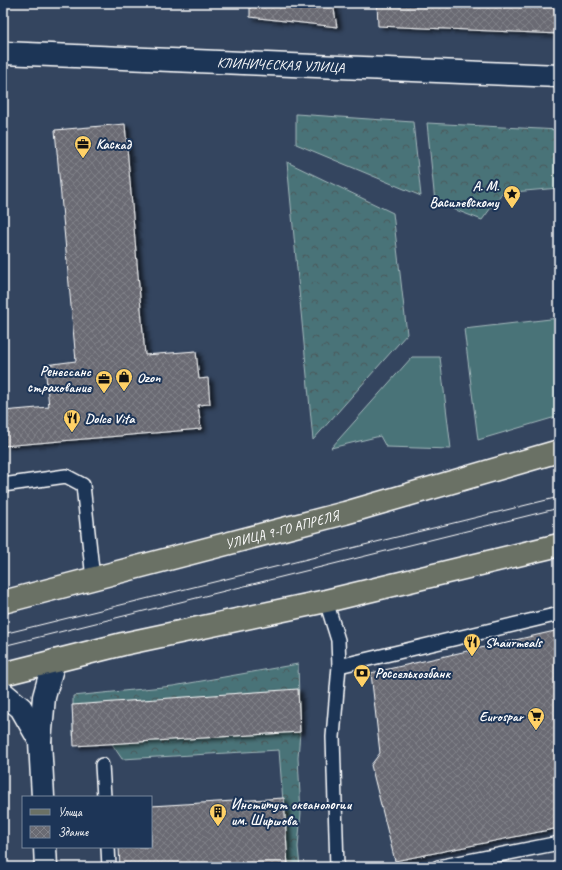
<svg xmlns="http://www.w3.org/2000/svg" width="562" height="870" font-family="Caveat,sans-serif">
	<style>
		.grass { fill: #4a7378; stroke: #a4b9bc }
		.forest { fill: url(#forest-crowns); stroke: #a4b9bc }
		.building { fill: url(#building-cross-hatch); stroke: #fff; filter: url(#shadow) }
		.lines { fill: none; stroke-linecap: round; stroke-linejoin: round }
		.lane-casing { stroke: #fff; stroke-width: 16 }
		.street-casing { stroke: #fff; stroke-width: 25 }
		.primary-casing { stroke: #fff; stroke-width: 25 }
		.lane { stroke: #1d3557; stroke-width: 13 }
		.street { stroke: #1d3557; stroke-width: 22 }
		.primary { stroke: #6b7165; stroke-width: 22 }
		.tram { stroke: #fff; stroke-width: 1 }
		.labels { text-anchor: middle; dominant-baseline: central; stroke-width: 4; stroke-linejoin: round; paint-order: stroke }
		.street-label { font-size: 14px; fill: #fff; stroke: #1d3557 }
		.poi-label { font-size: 14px; font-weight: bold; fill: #fff; stroke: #1d3557; text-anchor: start }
	</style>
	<defs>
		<pattern id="forest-crowns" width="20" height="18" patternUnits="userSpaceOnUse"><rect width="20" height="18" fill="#4a7378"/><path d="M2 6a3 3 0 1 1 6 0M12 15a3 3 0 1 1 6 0" fill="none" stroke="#4b5a5b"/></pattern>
		<pattern id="building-cross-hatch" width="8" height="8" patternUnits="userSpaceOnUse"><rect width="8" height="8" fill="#6a6b73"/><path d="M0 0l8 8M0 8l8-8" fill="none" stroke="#808188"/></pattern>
		<filter id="shadow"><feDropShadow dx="4.5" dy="2.5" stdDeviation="2" flood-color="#0009"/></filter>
	</defs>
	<rect width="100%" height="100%" fill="#34455f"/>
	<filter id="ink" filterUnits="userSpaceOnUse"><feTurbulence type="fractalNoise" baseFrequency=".025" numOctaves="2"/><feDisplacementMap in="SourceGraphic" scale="8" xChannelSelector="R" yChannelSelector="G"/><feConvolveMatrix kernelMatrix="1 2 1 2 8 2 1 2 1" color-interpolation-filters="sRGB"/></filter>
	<g filter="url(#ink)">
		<g class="grass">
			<path d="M559,318V416L478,440L464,329Z"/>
			<path d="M412,357H440L451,449L386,447L380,436L331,448Z"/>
		</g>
		<g class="forest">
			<path d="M296,114L413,122L421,196L296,144Z"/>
			<path d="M427,123L559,130V188L502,193L482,220L435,202Z"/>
			<path d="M287,162L393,213L407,334L313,440Z"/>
			<path d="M298,664L300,732L298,758L301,813L298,847L300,867H288L279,750L122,759L106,735L73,736V696L173,686Z"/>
		</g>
		<g class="building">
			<path d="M250,3H333L337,27L250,17Z"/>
			<path d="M377,3H559V34L378,26Z"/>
			<path d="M125,124L145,355L196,351L199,379L208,378L210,404L198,405L201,429L3,446V411L49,407L45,365L76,361L55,130Z"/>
			<path d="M559,630V828L395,861L371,765L380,753L371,673Z"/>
			<path d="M298,689L300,732L74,746L72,705Z"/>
			<path d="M284,798L288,867H120L119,847H151V806Z"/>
		</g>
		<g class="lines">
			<defs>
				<g id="lane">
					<path d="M3,485L66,476L83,485L93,579"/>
					<path d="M326,601L338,640L339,666L333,737L337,867"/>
					<path d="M339,666L559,614"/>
					<path d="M102,765L104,797"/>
					<path d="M108,847L109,867"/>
					<path d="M438,867L559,843"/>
				</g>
				<g id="street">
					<path id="s1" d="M3,53L559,76"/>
					<path d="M3,693L21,708L40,741"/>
					<path d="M43,797L40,741L44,697L54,661"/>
					<path d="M45,847L46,867"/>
				</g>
				<g id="primary">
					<path id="s2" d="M3,602L345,513L559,451"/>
					<path d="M3,674L123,644L326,601L559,545"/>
				</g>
			</defs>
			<use href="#lane" class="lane-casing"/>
			<use href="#street" class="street-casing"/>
			<use href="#primary" class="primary-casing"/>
			<use href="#lane" class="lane"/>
			<use href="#street" class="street"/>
			<use href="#primary" class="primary"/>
			<g class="tram">
				<path d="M3,634L559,497"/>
				<path d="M3,646L559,508"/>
			</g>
		</g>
	</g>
	<defs>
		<symbol id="office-pin" viewBox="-11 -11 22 30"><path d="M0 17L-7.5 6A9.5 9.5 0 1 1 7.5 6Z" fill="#ffd166" stroke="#1d3557"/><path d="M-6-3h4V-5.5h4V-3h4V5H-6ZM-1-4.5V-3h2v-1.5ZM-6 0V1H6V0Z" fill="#111"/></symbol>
		<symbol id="sight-pin" viewBox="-11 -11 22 30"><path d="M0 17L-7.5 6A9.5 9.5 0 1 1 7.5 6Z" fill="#ffd166" stroke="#1d3557"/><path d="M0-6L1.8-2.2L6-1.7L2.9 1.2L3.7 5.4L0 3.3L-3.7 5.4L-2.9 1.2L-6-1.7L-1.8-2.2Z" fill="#111"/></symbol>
		<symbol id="shop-pin" viewBox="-11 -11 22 30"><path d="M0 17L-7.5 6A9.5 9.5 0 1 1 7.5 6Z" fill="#ffd166" stroke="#1d3557"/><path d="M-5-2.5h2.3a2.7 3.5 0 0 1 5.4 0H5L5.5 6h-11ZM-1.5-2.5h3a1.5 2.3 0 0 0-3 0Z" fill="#111"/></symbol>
		<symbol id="restaurant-pin" viewBox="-11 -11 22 30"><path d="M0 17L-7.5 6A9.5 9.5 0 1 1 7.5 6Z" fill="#ffd166" stroke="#1d3557"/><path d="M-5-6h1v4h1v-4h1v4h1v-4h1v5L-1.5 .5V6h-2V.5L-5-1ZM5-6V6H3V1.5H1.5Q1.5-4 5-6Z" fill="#111"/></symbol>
		<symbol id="bank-pin" viewBox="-11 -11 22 30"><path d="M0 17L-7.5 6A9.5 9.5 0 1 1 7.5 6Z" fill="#ffd166" stroke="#1d3557"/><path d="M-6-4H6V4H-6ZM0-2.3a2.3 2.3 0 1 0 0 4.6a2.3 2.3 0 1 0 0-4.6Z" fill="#111"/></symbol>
		<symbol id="supermarket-pin" viewBox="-11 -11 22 30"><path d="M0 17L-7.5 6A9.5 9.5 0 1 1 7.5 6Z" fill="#ffd166" stroke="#1d3557"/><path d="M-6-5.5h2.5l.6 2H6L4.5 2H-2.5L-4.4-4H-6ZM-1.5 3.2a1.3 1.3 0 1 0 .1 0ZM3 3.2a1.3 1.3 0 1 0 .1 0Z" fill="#111"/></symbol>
		<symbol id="building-pin" viewBox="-11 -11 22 30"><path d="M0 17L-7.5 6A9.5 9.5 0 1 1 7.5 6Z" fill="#ffd166" stroke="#1d3557"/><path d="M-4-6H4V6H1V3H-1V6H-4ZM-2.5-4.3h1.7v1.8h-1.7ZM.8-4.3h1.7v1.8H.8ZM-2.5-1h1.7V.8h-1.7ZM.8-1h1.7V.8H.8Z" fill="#111"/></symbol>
	</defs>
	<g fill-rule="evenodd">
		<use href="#office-pin" x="73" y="134" width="20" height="27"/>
		<use href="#sight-pin" x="502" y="184" width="20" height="27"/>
		<use href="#shop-pin" x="114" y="367" width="20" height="27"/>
		<use href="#office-pin" x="94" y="369" width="20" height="27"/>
		<use href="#restaurant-pin" x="62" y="408" width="20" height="27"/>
		<use href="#restaurant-pin" x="462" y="632" width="20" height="27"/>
		<use href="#bank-pin" x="352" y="663" width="20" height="27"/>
		<use href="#supermarket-pin" x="526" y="706" width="20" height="27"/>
		<use href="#building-pin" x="208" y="802" width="20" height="27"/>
	</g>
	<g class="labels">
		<g class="street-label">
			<text stroke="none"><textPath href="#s1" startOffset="278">КЛИНИЧЕСКАЯ УЛИЦА</textPath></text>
			<text stroke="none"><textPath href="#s2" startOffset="288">УЛИЦА 9-ГО АПРЕЛЯ</textPath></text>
		</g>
		<g class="poi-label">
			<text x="96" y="144">Каскад</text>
			<text x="499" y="186" text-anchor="end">А. М.<tspan x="499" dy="16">Василевскому</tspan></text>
			<text x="91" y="371" text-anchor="end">Ренессанс<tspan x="91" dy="16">страхование</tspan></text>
			<text x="137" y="377">Ozon</text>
			<text x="85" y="418">Dolce Vita</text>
			<text x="485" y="642">Shaurmeals</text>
			<text x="375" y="673">Россельхозбанк</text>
			<text x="523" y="716" text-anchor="end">Eurospar</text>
			<text x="231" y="804">Институт океанологии<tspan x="231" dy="16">им. Ширшова</tspan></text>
		</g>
	</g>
	<rect width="562" height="870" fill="none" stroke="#1d3557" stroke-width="16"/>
	<rect x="8" y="8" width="546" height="854" fill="none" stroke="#fff" stroke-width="1.5" filter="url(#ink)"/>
	<rect x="22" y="796" width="130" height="52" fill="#1d3557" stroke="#77869a"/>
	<rect x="30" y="809" width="20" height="6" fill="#6b7165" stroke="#77869a"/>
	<text x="58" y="816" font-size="12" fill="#ffffff">Улица</text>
	<rect x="30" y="826" width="20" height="12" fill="url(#building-cross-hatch)" stroke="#77869a"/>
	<text x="58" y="836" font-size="12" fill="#ffffff">Здание</text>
</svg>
